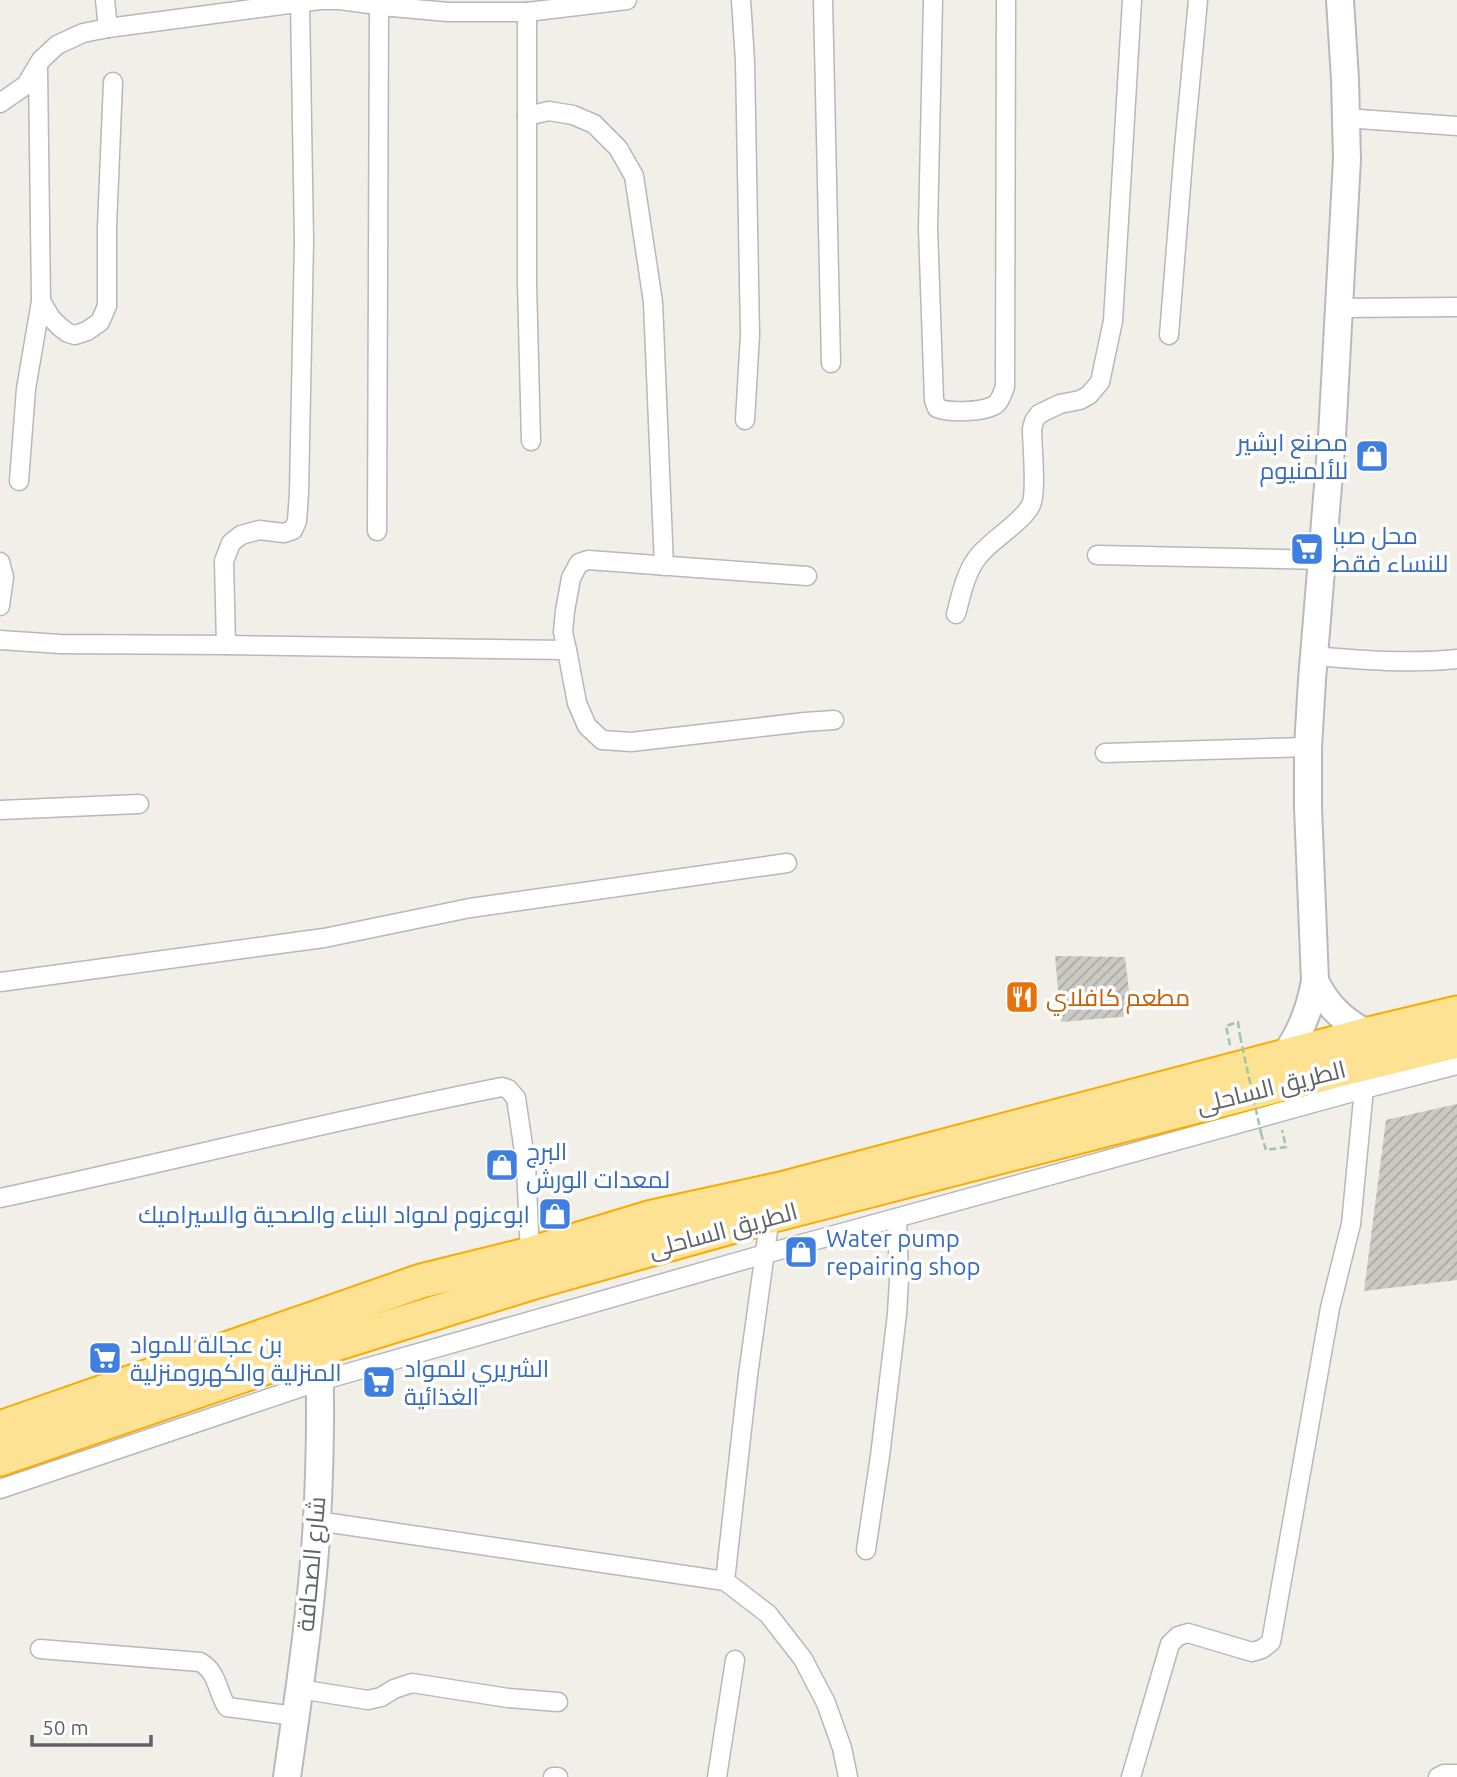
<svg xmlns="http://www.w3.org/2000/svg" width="1457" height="1777" font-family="Ubuntu,Cairo,sans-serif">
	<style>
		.building { fill: url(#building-hatch) }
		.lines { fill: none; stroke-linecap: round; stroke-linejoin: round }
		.street-casing { stroke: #b5b8bc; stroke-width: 21 }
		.secondary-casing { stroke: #b6babf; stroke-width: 30 }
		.highway-casing { stroke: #f9ab00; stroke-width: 37 }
		.path { stroke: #9cc7a9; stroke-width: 2.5; stroke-dasharray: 7 3.5; stroke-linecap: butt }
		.street { stroke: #fff; stroke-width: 18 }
		.secondary { stroke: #fff; stroke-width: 26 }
		.highway { stroke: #fde293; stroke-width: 33 }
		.path-bridge { stroke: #9cc7a9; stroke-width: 2.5; stroke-dasharray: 7 3.5; stroke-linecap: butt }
		.labels { text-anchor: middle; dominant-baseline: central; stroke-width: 7; stroke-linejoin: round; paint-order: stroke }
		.shop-label { font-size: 24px; fill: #366cbe; stroke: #fff; text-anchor: start }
		.food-label { font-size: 24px; fill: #c56008; stroke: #fff; text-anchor: start }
		.street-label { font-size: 24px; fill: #5f6368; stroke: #fff }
	</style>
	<defs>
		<pattern id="building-hatch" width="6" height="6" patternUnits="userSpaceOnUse" patternTransform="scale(1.75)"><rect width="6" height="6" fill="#cccac5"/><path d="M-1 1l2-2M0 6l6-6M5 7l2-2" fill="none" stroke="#a9a8a4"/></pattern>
	</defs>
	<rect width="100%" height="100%" fill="#f1efe8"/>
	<g class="building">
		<path d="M1055,956L1125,957L1132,1016L1061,1022Z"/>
		<path d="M1457,1104V1280L1364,1291L1386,1120Z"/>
	</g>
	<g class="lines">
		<defs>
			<g id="street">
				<path d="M105,0L108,28"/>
				<path d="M741,0L745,61L750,335L745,420"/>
				<path d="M823,0L831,363"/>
				<path d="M933,0L928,229L934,400L937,408C949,413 981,412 993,406C1000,403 1002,394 1005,387L1006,0"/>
				<path d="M527,12V283L531,441"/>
				<path d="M0,103L26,85L41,60L57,45L83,33L108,28L320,0H340L392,7L448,12H527L627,0"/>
				<path d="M527,116L549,111L573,115L594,124L618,148L634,176L653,302L664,566"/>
				<path d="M1345,118L1457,126"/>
				<path d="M41,301L51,318L60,327L68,333L75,335L87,331L100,322L107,306V227L113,82"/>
				<path d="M1340,308L1457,307"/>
				<path d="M1169,335L1184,148L1198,0"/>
				<path d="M19,481L26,389L41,301L38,66"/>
				<path d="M377,531L379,5"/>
				<path d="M1097,555L1323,560"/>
				<path d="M0,562L4,577L0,606"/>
				<path d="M956,614C961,596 965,574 977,558C990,540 1021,524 1031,505C1037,492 1032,446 1032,429L1034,421L1039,414L1060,404L1080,400L1089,395L1100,382L1113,321L1132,0"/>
				<path d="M0,640L60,644L226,645L567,650L577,703L587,726L602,740L631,742L805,722L834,720"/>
				<path d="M226,645L224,561L231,543L241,535L259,530L284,533L293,530L297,521L299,493L304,241L300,2"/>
				<path d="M567,650L563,632L565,611L571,578L579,563L588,560L807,576"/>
				<path d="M1314,656C1362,660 1409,664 1457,659"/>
				<path d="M1105,753L1308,747"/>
				<path d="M0,810L139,804"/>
				<path d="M0,982L324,938L470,908L787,863"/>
				<path d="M0,1198C168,1162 334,1120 502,1087L508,1089L516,1098L526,1165L530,1254"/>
				<path d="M0,1489L320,1381L765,1254L1364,1089L1457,1065"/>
				<path d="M317,1521L725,1581L768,1614L803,1659L826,1703L842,1748L848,1777"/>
				<path d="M866,1550L880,1456L897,1314L899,1279L897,1218"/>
				<path d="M725,1581L748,1375L770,1216"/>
				<path d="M40,1649L200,1662C218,1672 217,1692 227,1707L295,1716"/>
				<path d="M299,1689L368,1700L381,1697L394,1689L412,1683L508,1698L558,1702"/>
				<path d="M553,1777H558"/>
				<path d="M717,1777L735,1660"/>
				<path d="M1131,1777L1170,1644L1178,1636L1188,1633L1252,1652L1262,1649L1271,1642L1330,1308L1351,1224L1364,1089"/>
				<path d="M1438,1777L1444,1774H1457"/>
			</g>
			<g id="secondary">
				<path d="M1315,981C1327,1006 1344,1022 1369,1034"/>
				<path d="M1284,1056C1301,1033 1310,1009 1315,981L1308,807V747L1312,680L1332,437L1347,159L1345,79L1340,0"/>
				<path d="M287,1777C299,1692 312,1607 317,1521C320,1464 321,1406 319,1349"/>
			</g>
			<g id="highway">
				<path d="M0,1428L421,1281L530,1254L652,1217L785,1188L1369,1034L1457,1013"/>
				<path d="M0,1459L319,1349L534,1282L770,1216L1314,1076L1457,1041"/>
			</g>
		</defs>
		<use href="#street" class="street-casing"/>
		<use href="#secondary" class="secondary-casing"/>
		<use href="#highway" class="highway-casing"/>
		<g class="path">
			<path d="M1230,1045L1226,1026L1238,1022L1240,1036"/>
			<path d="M1261,1133L1266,1150L1286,1147L1282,1130"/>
		</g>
		<use href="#street" class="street"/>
		<use href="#secondary" class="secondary"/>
		<use href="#highway" class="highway"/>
		<path class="path-bridge" d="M1240,1036L1261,1133"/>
	</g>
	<defs>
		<symbol id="shop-square" viewBox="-11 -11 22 22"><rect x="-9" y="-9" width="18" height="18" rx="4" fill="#3f7fe0" stroke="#fff"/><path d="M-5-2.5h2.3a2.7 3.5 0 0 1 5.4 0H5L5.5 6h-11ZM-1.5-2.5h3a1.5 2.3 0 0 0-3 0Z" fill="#fff"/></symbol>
		<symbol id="supermarket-square" viewBox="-11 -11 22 22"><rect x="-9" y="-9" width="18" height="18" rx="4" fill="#3f7fe0" stroke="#fff"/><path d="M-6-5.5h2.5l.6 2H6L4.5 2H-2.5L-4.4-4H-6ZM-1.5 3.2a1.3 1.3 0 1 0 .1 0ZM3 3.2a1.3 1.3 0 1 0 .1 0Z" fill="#fff"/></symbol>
		<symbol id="restaurant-square" viewBox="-11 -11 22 22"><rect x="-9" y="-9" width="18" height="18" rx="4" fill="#e8710a" stroke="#fff"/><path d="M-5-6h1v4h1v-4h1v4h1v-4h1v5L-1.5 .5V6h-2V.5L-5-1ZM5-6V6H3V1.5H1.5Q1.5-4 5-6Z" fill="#fff"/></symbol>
	</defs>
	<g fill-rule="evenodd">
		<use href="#shop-square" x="1353" y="437" width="38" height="38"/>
		<use href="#supermarket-square" x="1288" y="530" width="38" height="38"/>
		<use href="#restaurant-square" x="1003" y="978" width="38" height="38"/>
		<use href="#shop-square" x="483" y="1146" width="38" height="38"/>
		<use href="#shop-square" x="536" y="1195" width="38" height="38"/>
		<use href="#shop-square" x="782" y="1233" width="38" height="38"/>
		<use href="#supermarket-square" x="86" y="1339" width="38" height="38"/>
		<use href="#supermarket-square" x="360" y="1363" width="38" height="38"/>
	</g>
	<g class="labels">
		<g class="shop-label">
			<text x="1348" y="442" text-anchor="end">مصنع ابشير<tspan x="1348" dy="28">للألمنيوم</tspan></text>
			<text x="1332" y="535">محل صبا<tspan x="1332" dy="28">للنساء فقط</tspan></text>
			<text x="526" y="1151">البرج<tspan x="526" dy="28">لمعدات الورش</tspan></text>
			<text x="530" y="1214" text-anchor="end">ابوعزوم لمواد البناء والصحية والسيراميك</text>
			<text x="826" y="1238">Water pump<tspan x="826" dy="28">repairing shop</tspan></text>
			<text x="130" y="1344">بن عجالة للمواد<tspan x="130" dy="28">المنزلية والكهرومنزلية</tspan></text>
			<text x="404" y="1368">الشريري للمواد<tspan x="404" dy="28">الغذائية</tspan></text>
		</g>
		<g class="food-label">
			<text x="1046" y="997">مطعم كافلاي</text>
		</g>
		<g class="street-label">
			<text transform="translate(1271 1087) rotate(-14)">الطريق الساحلى</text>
			<text transform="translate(723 1230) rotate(-15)">الطريق الساحلى</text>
			<text transform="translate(311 1564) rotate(-85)">شارع الصحافة</text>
		</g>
	</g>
	<path d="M32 1735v10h119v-10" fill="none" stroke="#5f6368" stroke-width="3.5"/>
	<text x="42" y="1735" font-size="21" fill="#5f6368" stroke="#ffffff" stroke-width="5" paint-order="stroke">50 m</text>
</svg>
